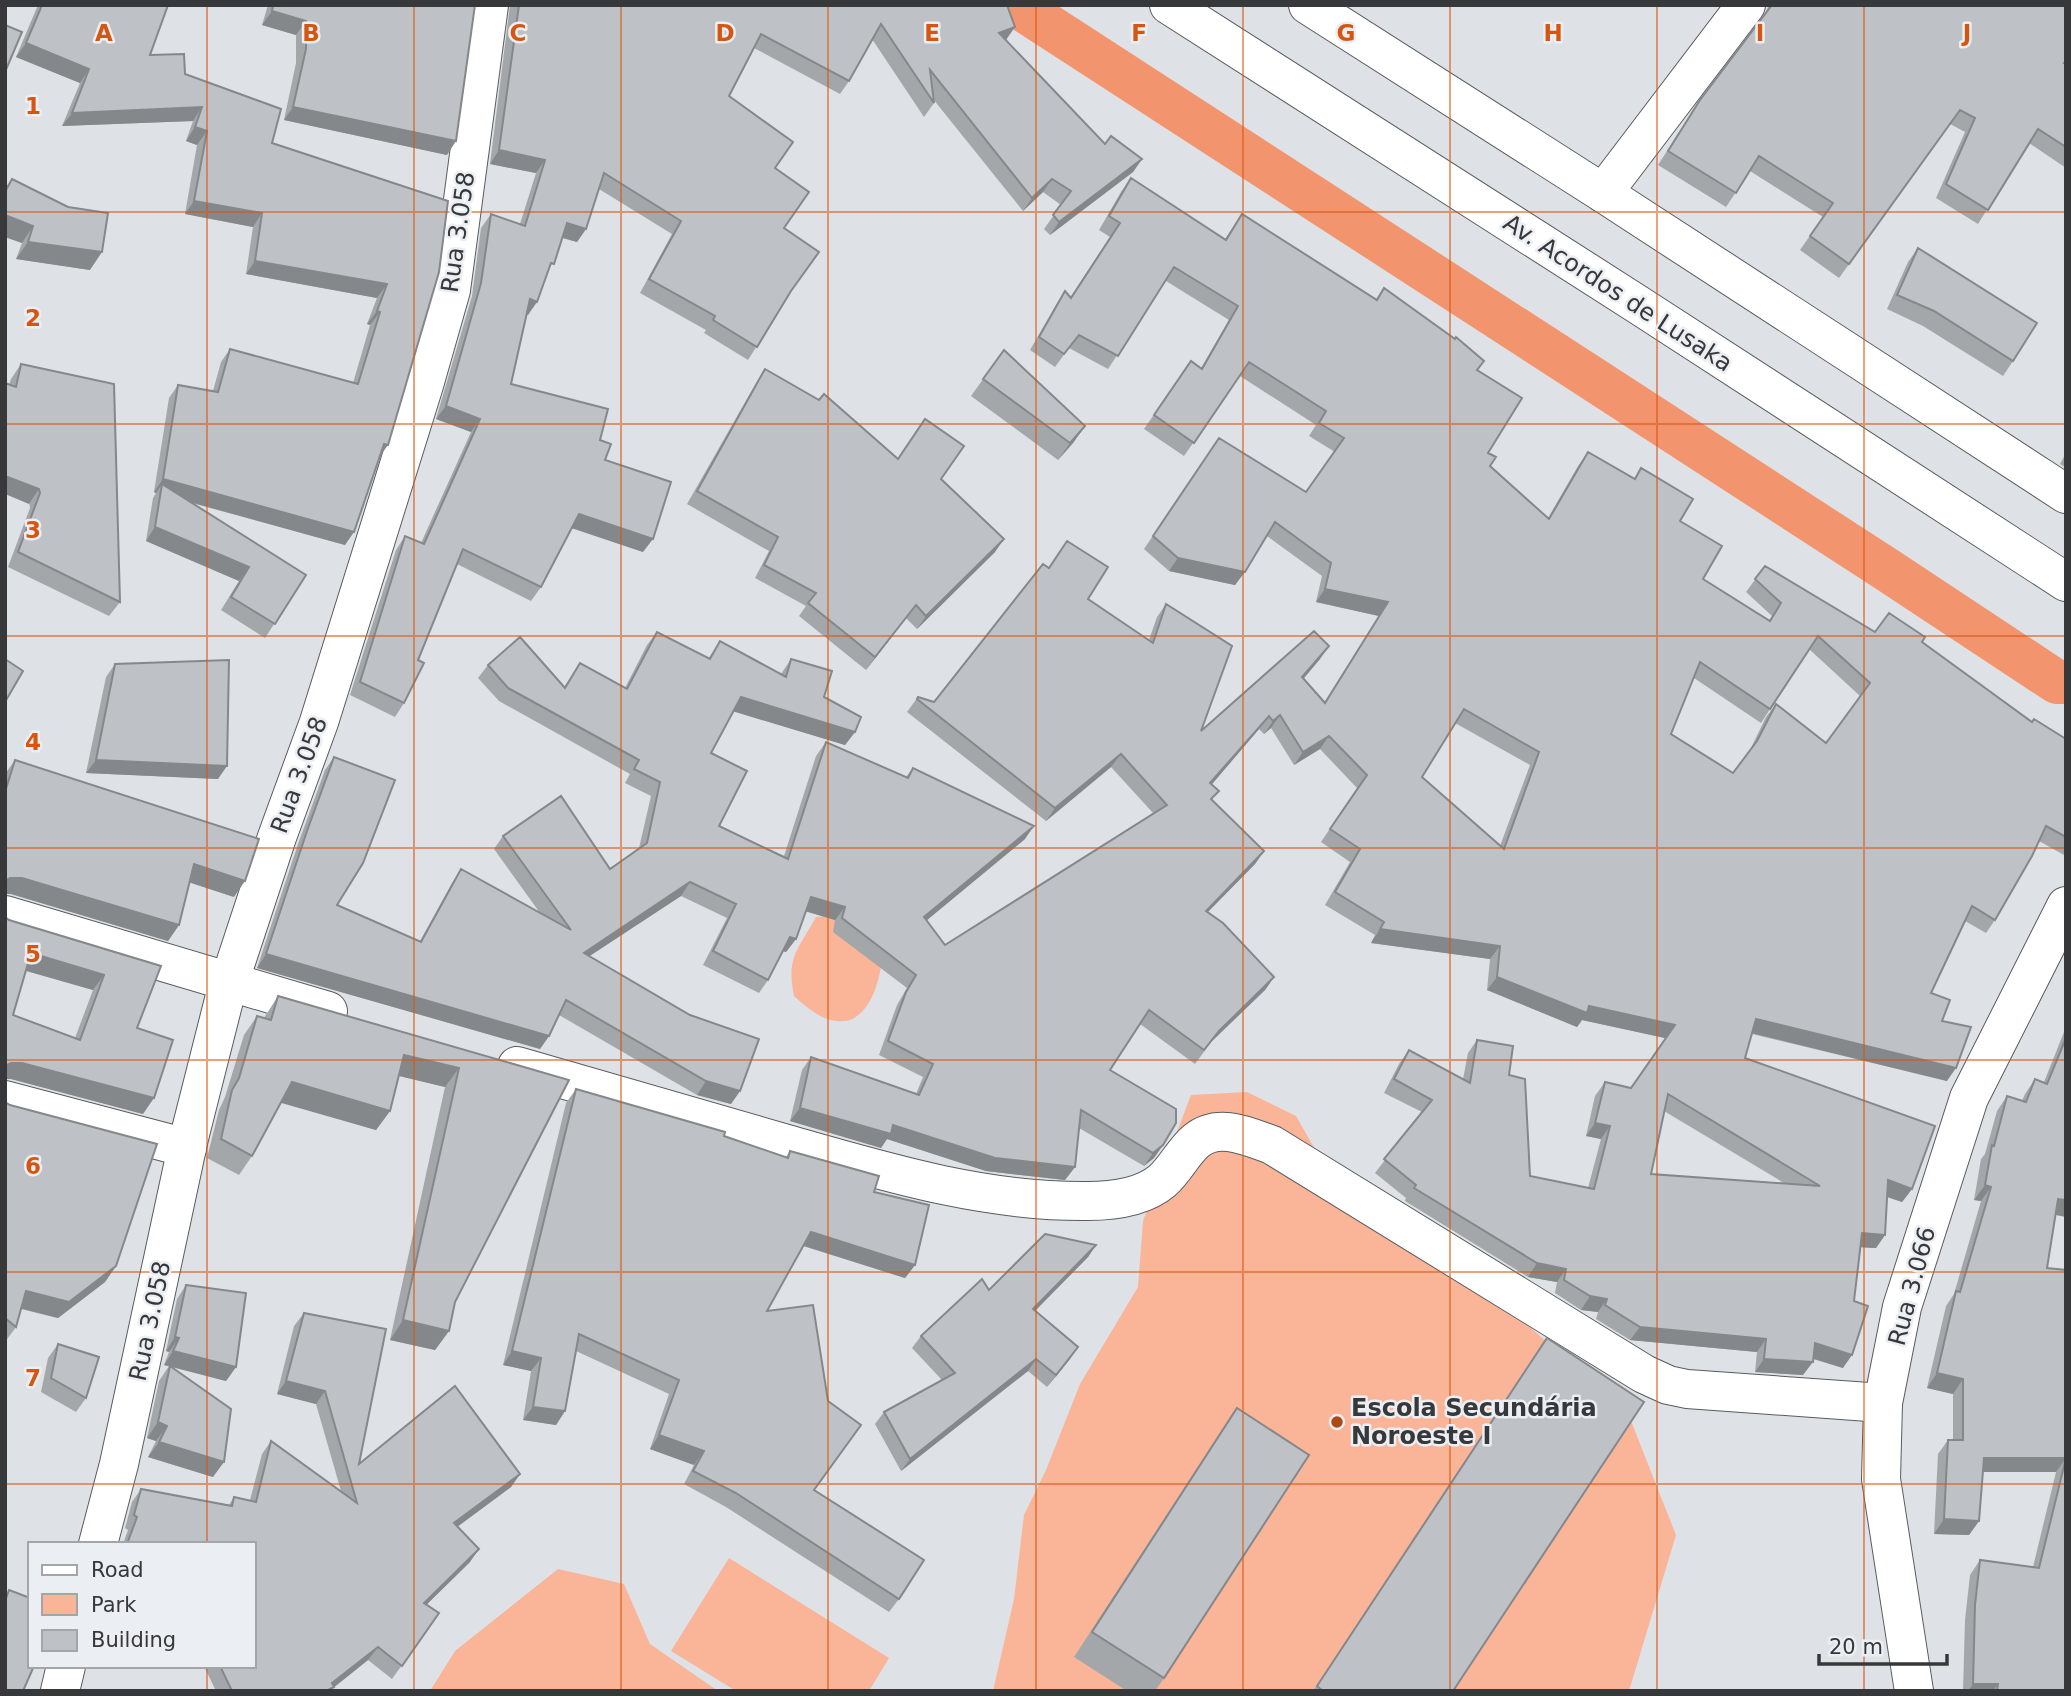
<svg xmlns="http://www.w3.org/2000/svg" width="2071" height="1696" font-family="'DejaVu Sans',sans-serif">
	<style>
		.green { fill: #fab498 }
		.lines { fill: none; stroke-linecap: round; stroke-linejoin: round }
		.canal { stroke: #f2946e; stroke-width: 44 }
		.minor-casing { stroke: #585c5f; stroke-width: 40 }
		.primary-casing { stroke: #585c5f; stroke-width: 40 }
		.minor { stroke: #fff; stroke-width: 38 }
		.primary { stroke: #fff; stroke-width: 38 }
		.wall { fill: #a3a7aa; fill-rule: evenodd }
		.shaded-wall { fill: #85888b }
		.building { fill: #bec2c6; stroke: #85888b; stroke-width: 2; fill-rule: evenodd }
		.grid { fill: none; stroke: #d65610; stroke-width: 2; stroke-opacity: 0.55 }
		.poi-dot { fill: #ad4817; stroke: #ebeff4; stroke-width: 2.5 }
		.labels { text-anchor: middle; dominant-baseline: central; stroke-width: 5; stroke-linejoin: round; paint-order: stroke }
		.street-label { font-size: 24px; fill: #363839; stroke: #ebeff4 }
		.poi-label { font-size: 24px; font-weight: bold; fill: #363839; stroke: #ebeff4; text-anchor: start }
		.grid-label { font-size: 23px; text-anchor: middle; font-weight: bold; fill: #d65610; stroke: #ebeff4; stroke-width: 5; stroke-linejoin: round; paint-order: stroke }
	</style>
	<rect width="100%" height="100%" fill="#dee2e6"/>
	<g class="green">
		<path d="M831,916L881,966C878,987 866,1025 837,1021C821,1020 805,1006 794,996C786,957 798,950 816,917Z"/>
		<path d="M1247,1092L1296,1116L1348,1207L1508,1308L1605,1393L1631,1421L1676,1535L1629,1691H993L1014,1599L1024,1515L1046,1470L1080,1384L1138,1287L1143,1221L1191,1095Z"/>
		<path d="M729,1558L889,1658L869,1691H736L671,1651Z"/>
		<path d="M558,1569L624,1584L650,1644L718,1691H430L455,1651Z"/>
	</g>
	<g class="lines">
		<path class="canal" d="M1016,5L1886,569L2057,682H2066"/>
		<defs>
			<g id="minor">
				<path d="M1603,193L1746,5"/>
				<path d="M5,915L328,1011"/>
				<path d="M517,1066C607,1092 697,1118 787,1144C885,1172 984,1202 1087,1201C1112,1201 1142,1198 1162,1181C1175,1170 1183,1152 1196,1141C1219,1122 1249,1137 1272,1145L1644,1374L1668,1385L1687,1389L1883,1403"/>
				<path d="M5,1100L187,1148"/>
				<path d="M98,1544L119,1464L189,1138L226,992L277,837L319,722L424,385L451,290L489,5"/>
				<path d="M60,1691L66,1666"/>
				<path d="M1914,1691L1881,1479L1883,1403L1902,1307L1969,1098L2066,906"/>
			</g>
			<g id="primary">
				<path d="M1169,5L1637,304L2066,582"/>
				<path d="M1308,5L1603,193L2066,494"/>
			</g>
		</defs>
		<use href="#minor" class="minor-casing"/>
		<use href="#primary" class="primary-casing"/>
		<use href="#minor" class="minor"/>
		<use href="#primary" class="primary"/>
	</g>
	<g class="wall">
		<path d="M38,5H168L150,55L185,74L272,143L448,201L379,457L345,545L192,503L306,575L265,638L221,610L239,581L146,541L153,498L156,493L154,492L169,398L178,385L213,391L221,362L230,349L353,383L370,325L367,324L377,298L246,274L253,227L185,214L197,145L186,141L193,121L62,126L80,83L16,57Z"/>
		<path d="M268,5H475L447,155L284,120L296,63V35L262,25Z"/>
		<path d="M510,5H1007L1006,40L1105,144L1142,159L1133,172L1050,235L1044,229L1061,205L1043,192L1023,211L933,99L934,103L924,117L872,39L849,81L840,94L754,48L729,96L775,168L784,228L790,293L748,360L704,333L706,330L640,293L672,234L599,189L586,229L577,242L562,238L528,315H526L511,384L600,440L605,460L643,552L571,528L541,587L531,601L457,564L418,660L404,703L395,717L350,695L396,550L405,536L421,543L471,432L436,419L472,296L481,228L491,214L520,224L536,173L490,164Z"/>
		<path d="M1769,5H2066L2064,63L2066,64V168L2029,143L1978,224L1936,198L1965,132L1950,124L1839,278L1800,250L1823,217L1750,171L1726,207L1658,165L1691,114L1764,16Z"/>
		<path d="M1131,178L1225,239L1242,214L1376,299L1384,288L1484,361L1478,370L1490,466L1548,518L1578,466L1588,452L1634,479L1641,468L1680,521L1703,579L1769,621L1772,616L1746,592L1765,566L1875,632L1922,642L2032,722L2066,739V852L2064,855L2039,841L1995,920L1986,933L1965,921L1931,993L1942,1021L1947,1081L1752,1034L1745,1058L1912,1189L1902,1202L1887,1197L1885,1235L1876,1248L1861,1247L1843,1368L1813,1359L1803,1375L1755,1372L1757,1352L1630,1340L1596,1319L1598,1312L1581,1310L1555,1293L1557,1282L1528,1277L1405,1201L1406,1198L1375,1173L1422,1112L1384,1093L1399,1064L1409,1050L1463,1079L1468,1053L1477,1040L1509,1075L1530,1176L1588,1188L1601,1139L1586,1136L1595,1096L1605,1082L1631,1088L1665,1038L1582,1020L1577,1027L1487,990L1490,959L1371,943L1375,935L1325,905L1350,862L1321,842L1357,788L1320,749L1294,765L1271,728L1264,734L1259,729L1212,784V800L1264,851L1255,864L1208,912L1274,977L1265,990L1209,1044L1195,1064L1140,1024L1110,1070L1163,1145L1154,1158L1144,1166L1079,1128L1075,1167L1065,1180L986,1171L887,1139L881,1148L790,1121L802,1070L811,1057L916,1094L923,1077L879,1055L897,1005L907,988L833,932L835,920L806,911L796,939L786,952L782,951L768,980L759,993L703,965L727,918L681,896L590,956L740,1091L731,1104L697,1095L559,1015L549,1036L540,1049L257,968L298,844L325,770L334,757L337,905L420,941L452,883L461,869L540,913L494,849L503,836L610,869L639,848L651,796L625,783L630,774L499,701L478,678L488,665L564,687L580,663L625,688L647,645L657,632L708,659L720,641L781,674L791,659L855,732L845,745L734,711L711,753L719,826L784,856L816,756L826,742L906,777L913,768L1025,839L927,920L945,945L1153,813L1111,767L1046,821L907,712L918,697L934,702L1088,599L1149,640L1157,617L1166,604L1201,731L1320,659L1303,679L1324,703L1379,616L1316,602L1322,576L1267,536L1235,585L1169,571L1144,549L1219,438L1306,492L1335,452L1309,436L1316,425L1240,376L1184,456L1144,429L1191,361L1201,368L1229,320L1166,281L1108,369L1069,348L1055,367L1030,350L1056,305L1065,291L1070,298L1110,237L1099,230L1121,192ZM1809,649L1860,696L1826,743L1776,704L1766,717L1749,752L1733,773L1671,734L1694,678L1761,723ZM1455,723L1530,765L1500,846L1422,777ZM1664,1111L1784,1183L1651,1174Z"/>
		<path d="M12,179L68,207L90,270L16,259L22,243L5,237V188Z"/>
		<path d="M1918,248L2013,361L2003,376L1923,326L1887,309L1908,262Z"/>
		<path d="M1004,350L1085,426L1073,443L1058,460L971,396Z"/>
		<path d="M21,364L120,602L109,616L8,567L30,508L9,385L11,379Z"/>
		<path d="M765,369L898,459L941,479L995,552L917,629L906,618L866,670L799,616L806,606L755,578L769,551L687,504L756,383Z"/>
		<path d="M2066,453V468L2060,464Z"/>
		<path d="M115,664L218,779L86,773L106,677Z"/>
		<path d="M15,760L234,897L189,882L179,925L168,941L11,894H5V774Z"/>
		<path d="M5,917L9,920L161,966L137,1028L143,1114L11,1079H5ZM26,971L93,990L75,1038L13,1015Z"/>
		<path d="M278,996L569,1080L455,1302L449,1331L435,1350L390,1340L445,1087L399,1076L390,1111L376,1130L281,1102L252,1156L239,1175L207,1158L219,1110L225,1097L244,1035L257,1016L264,1018Z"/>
		<path d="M2066,1027V1217L2056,1215L2047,1268L2066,1270V1691H1963L1965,1620L1970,1575L1980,1560L2033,1567L2056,1472H1983L1979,1521L1969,1535L1934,1534L1938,1454L1948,1440H1953V1394L1927,1388L1946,1306L1954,1294L1981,1201L1974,1200L1981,1159L1985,1154L1997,1111L2007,1096L2022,1101L2025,1094L2035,1079L2044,1082Z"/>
		<path d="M576,1089L724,1136L786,1157L790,1151L874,1192L915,1265L905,1278L803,1246L767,1311L814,1490L899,1599L889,1612L726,1507L684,1484L694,1465L650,1449L669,1394L576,1351L565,1411L556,1425L523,1420L531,1371L503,1365L566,1103Z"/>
		<path d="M5,1102L116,1266L105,1282L58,1318L21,1309L16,1327L5,1342Z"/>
		<path d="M1096,1245L1088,1257L1035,1311L1070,1359L1047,1387L1028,1371L901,1471L875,1424L884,1412L942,1380L912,1348L921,1336L989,1290Z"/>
		<path d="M186,1285L236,1367L226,1381L173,1367L213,1477L148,1457L156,1441L147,1438L159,1381L169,1366L164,1365L169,1352L166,1351L177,1299Z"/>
		<path d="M304,1313L359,1464L520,1474L511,1487L458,1526L470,1562L427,1604L439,1613L392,1679L368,1660L333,1688L331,1691H216L204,1666H254V1544H123L128,1530L125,1528L132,1502L141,1489L229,1505L234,1497L250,1500L262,1454L271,1441L341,1491L316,1404L277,1394L294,1326Z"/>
		<path d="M1547,1338L1453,1691H1313L1525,1370Z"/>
		<path d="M58,1344L86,1398L76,1412L41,1392L48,1358Z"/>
		<path d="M1237,1408L1164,1678L1155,1691H1127L1074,1657L1220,1433Z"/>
	</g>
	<g class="shaded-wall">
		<path d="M272,11L306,21L296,35L262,25Z"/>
		<path d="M1015,27L1006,40L999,33Z"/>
		<path d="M26,43L89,69L80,83L16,57Z"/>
		<path d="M202,107L193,121L62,126L72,113Z"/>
		<path d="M293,107L456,141L447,155L284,120Z"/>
		<path d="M195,127L207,131L197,145L186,141Z"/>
		<path d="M499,150L545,160L536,173L490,164Z"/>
		<path d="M1142,159L1133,172L1050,235L1059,222Z"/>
		<path d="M1052,179L1043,192L1023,211L1032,198Z"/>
		<path d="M194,201L262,213L253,227L185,214Z"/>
		<path d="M5,215L33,226L22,243L5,237Z"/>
		<path d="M567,223L586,229L577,242L557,236Z"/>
		<path d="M28,242L102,252L90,270L16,259Z"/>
		<path d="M255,261L387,284L377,298L246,274Z"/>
		<path d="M530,299L537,302L528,315L520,313Z"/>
		<path d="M377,311L380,312L370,325L367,324Z"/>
		<path d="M446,406L480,419L471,432L436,419Z"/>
		<path d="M1085,426L1073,443L1058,460L1070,443Z"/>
		<path d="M384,444L388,445L378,459Z"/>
		<path d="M5,476L39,489L29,504L5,494Z"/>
		<path d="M163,479L354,532L345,545L161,494L162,484L156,493L154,492Z"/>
		<path d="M579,514L653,539L643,552L569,527Z"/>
		<path d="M155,527L249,567L239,581L146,541Z"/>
		<path d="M1004,539L995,552L917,629L926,616Z"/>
		<path d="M1178,558L1245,572L1235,585L1169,571Z"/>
		<path d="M1325,589L1388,602L1379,616L1316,602Z"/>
		<path d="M916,605L866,670L875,657Z"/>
		<path d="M1329,646L1320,659L1293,691L1302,677Z"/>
		<path d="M741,697L855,732L845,745L732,711Z"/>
		<path d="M1280,715L1271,728L1264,734L1273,721Z"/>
		<path d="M1269,716L1259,729L1201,797L1210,783Z"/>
		<path d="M1329,736L1320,749L1294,765L1303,752Z"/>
		<path d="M1121,754L1111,767L1046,821L1055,808Z"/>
		<path d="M96,760L227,766L218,779L86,773Z"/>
		<path d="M1034,826L1025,839L915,930L924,917Z"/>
		<path d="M1264,851L1255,864L1196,924L1206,911Z"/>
		<path d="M194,864L245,881L234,897L182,880Z"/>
		<path d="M10,878H22L179,925L168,941L11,894H5V881Z"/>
		<path d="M690,882L681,896L574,966L584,953Z"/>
		<path d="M811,897L845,907L835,920L801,910Z"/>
		<path d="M1380,929L1500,946L1490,959L1371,943Z"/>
		<path d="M790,937L796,939L786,952L780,950Z"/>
		<path d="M31,953L104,975L93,990L20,969Z"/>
		<path d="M266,954L549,1036L540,1049L257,968Z"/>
		<path d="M1274,977L1265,990L1209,1044L1195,1064L1219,1031Z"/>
		<path d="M1497,977L1675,1025L1665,1038L1582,1020L1577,1027L1487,990Z"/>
		<path d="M1756,1019L1956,1068L1947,1081L1747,1032Z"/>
		<path d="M404,1055L459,1068L445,1087L391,1074Z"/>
		<path d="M11,1063H22L154,1098L143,1114L11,1079H5V1066Z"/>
		<path d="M706,1081L740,1091L731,1104L697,1095Z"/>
		<path d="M292,1082L390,1111L376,1130L278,1102Z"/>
		<path d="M800,1108L893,1125L1075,1167L1065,1180L986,1171L887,1139L881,1148L790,1121Z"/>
		<path d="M1595,1123L1610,1126L1601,1139L1586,1136Z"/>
		<path d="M1163,1145L1154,1158L1144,1166L1153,1153Z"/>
		<path d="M1888,1180L1912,1189L1902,1202L1879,1194Z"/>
		<path d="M1985,1185L1991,1187L1981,1201L1974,1200Z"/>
		<path d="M2058,1199L2066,1200V1217L2048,1213Z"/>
		<path d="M811,1232L915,1265L905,1278L801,1245Z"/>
		<path d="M1862,1233L1885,1235L1876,1248L1853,1247Z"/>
		<path d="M1096,1245L1088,1257L1025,1321L1033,1309Z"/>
		<path d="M1537,1263L1566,1269L1557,1282L1528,1277Z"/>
		<path d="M116,1266L105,1282L58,1318L15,1307L26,1291Z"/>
		<path d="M1590,1296L1607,1299L1598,1312L1581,1310Z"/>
		<path d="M403,1320L449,1331L435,1350L390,1340Z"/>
		<path d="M1640,1327L1766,1339L1757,1352L1630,1340Z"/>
		<path d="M175,1337L179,1338L169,1352L166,1351Z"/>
		<path d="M1815,1343L1852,1355L1843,1368L1805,1356Z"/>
		<path d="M1078,1347L1070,1359L1047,1387L1056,1375Z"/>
		<path d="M173,1351L236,1367L226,1381L164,1365Z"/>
		<path d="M512,1351L541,1358L531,1371L503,1365Z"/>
		<path d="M1036,1359L1028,1371L901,1471L910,1459Z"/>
		<path d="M1764,1359L1813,1362L1803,1375L1755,1372Z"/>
		<path d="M1937,1373L1963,1379L1953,1394L1927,1388Z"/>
		<path d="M286,1381L325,1391L316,1404L277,1394Z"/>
		<path d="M533,1407L565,1411L556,1425L523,1420Z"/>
		<path d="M158,1422L167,1426L156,1441L147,1438Z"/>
		<path d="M659,1435L704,1451L694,1465L650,1449Z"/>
		<path d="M159,1442L224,1462L213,1477L148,1457Z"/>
		<path d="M1984,1458H2066L2056,1472H1974Z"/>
		<path d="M520,1474L511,1487L445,1536L454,1523Z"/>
		<path d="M1944,1519L1979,1521L1969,1535L1934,1534Z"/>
		<path d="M479,1549L470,1562L415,1616L424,1603Z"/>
		<path d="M378,1647L368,1660L333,1688L331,1691H326L332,1683Z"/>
		<path d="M1973,1684H1998L1993,1691H1968Z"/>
	</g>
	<g class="building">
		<path d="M42,5H168L150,55L184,54L185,74L281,109L272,143L448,201L439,272L388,445L384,444L354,532L163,479L178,385L218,392L230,349L358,384L380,312L377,311L387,284L255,261L262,213L194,201L207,131L195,127L202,107L72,113L89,69L26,43Z"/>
		<path d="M273,5H475L456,141L293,107L306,49V21L272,11Z"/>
		<path d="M519,5H1007L1015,27L999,33L1105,144L1111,136L1142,159L1059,222L1053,215L1071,191L1052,179L1032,198L930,70L934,103L881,24L849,81L761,34L729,96L793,142L775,168L809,192L784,228L819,252L791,291L757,347L713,320L715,316L649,279L681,221L604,173L586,229L567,223L554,264L551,263L537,302L530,299L511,384L608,409L600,440L611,444L605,460L671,482L653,539L579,514L541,587L463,549L418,660L424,663L404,703L360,682L405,536L424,544L480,419L446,406L481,283L491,214L525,226L545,160L499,150Z"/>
		<path d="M1772,5H2066V61L2064,63L2066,64V147L2038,129L1988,210L1946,184L1975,118L1960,110L1849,264L1810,236L1833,203L1759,156L1736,193L1668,151L1700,100Z"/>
		<path d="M5,25L22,32L5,72Z"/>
		<path d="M1131,178L1226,240L1242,214L1377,300L1384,288L1455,339L1456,337L1484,361L1477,370L1522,398L1488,453L1496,457L1490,466L1549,519L1588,452L1635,479L1641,468L1693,499L1680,521L1722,546L1703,579L1770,621L1781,603L1755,579L1765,566L1875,632L1889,613L1925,637L1922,642L2032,722L2034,719L2066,739V837L2046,826L2032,856L1995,920L1972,906L1931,993L1950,1000L1942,1021L1971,1027L1956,1068L1756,1019L1745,1058L1935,1126L1912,1189L1888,1180L1885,1235L1862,1233L1854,1301L1868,1306L1852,1355L1815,1343L1813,1362L1764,1359L1766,1339L1640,1327L1605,1305L1607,1299L1590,1296L1564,1280L1566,1269L1537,1263L1414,1188L1416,1185L1384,1159L1432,1100L1394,1079L1409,1050L1470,1083L1477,1040L1513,1046L1509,1075L1525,1079L1530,1176L1594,1189L1610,1126L1595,1123L1605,1082L1631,1088L1675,1025L1589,1006L1587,1013L1497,977L1500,946L1380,929L1384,922L1335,892L1360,849L1330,829L1367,775L1329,736L1303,752L1280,715L1273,721L1269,716L1210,783L1219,791L1211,799L1264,851L1206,911L1223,923L1274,977L1219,1031L1204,1050L1149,1010L1110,1070L1176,1109V1123L1163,1145L1153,1153L1081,1110L1075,1167L995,1158L893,1125L891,1134L800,1108L811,1057L919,1095L933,1064L888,1041L906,992L916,975L842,918L845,907L811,897L796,939L790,937L768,980L713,951L736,904L690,882L584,953L690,1015L759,1039L740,1091L706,1081L566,1000L549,1036L266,954L307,831L334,757L395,780L363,863L337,905L421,942L461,869L571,930L503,836L561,796L610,869L647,843L660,782L634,769L639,760L508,688L488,665L520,637L565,688L580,663L627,689L657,632L710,659L720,641L786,677L791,659L832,671L824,697L861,717L855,732L741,697L711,753L747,771L719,826L788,859L826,742L908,778L913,768L1034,826L924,917L945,945L1167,805L1121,754L1055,808L917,699L918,697L934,702L1043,564L1049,568L1067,541L1108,567L1088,599L1153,643L1166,604L1232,646L1201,731L1314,631L1329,646L1302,677L1325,703L1388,602L1325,589L1331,563L1275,522L1245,572L1178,558L1153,536L1219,438L1306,492L1344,438L1319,423L1326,411L1249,362L1194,443L1154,415L1191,361L1202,369L1238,306L1174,267L1118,356L1079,335L1064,354L1039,337L1065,291L1071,298L1120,223L1109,216ZM1818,636L1870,683L1826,743L1776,704L1757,741L1733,773L1671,734L1700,662L1770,709ZM1464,709L1539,752L1504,849L1422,777ZM1668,1094L1820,1186L1651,1174Z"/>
		<path d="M12,179L68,207L108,213L102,252L28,242L33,226L5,215V192Z"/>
		<path d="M1918,248L2037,323L2013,361L1934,311L1897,295Z"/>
		<path d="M1004,350L1085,426L1070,443L983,379Z"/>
		<path d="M21,364L114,384L120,602L18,552L40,493L39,489L5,476V383L16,387Z"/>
		<path d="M765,369L819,400L824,394L898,459L925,419L964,446L941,479L1004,539L926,616L916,605L875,657L808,603L816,593L764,565L778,537L697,491Z"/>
		<path d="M162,484L306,575L275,624L231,597L249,567L155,527Z"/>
		<path d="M5,659L23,671L5,702Z"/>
		<path d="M229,660L227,766L96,760L115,664Z"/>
		<path d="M15,760L259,839L245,881L194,864L179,925L22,878H10L5,881V792Z"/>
		<path d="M5,917L9,920L161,966L137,1028L173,1040L154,1098L22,1063H11L5,1066ZM31,953L104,975L80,1040L13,1015Z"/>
		<path d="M278,996L569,1080L455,1302L449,1331L403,1320L459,1068L404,1055L390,1111L292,1082L252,1156L221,1139L232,1090L239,1078L257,1016L271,1020Z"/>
		<path d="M2066,1038V1200L2058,1199L2047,1268L2066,1270V1691H1997L1998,1684H1973L1975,1605L1980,1560L2039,1568L2066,1458H1984L1979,1521L1944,1519L1948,1440H1963V1379L1937,1373L1956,1291L1960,1292L1991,1187L1985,1185L1992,1145L1994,1146L2007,1096L2026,1102L2035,1079L2047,1084Z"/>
		<path d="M576,1089L725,1132L724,1136L788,1158L790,1151L879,1176L874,1192L929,1205L915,1265L811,1232L767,1311L813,1305L828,1401L861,1425L814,1490L924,1560L899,1599L736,1493L693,1471L704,1451L659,1435L679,1380L579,1334L565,1411L533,1407L541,1358L512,1351Z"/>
		<path d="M5,1102L10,1105L157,1144L116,1266L69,1302L26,1291L16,1327L5,1318Z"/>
		<path d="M1045,1234L1096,1245L1033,1309L1078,1347L1056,1375L1036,1359L910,1459L884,1412L955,1373L921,1336L982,1279L989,1290Z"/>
		<path d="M186,1285L246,1293L236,1367L173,1351L179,1338L175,1337Z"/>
		<path d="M304,1313L386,1329L359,1464L455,1386L520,1474L454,1523L479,1549L424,1603L439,1613L402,1666L378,1647L332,1683L334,1687L326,1691H232L220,1666H254V1544H127L137,1517L134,1515L141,1489L232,1506L234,1497L256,1502L271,1441L357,1503L325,1391L286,1381Z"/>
		<path d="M1547,1338L1644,1402L1453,1691H1323L1317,1686Z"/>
		<path d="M58,1344L99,1357L86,1398L51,1378Z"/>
		<path d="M170,1366L231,1409L224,1462L159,1442L167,1426L158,1422Z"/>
		<path d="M1237,1408L1309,1455L1164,1678L1092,1632Z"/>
		<path d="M9,1590L30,1598V1666H34L23,1691H5V1601Z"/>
	</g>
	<path class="grid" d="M207,5V1544M414,5V1691M621,5V1691M828,5V1691M1036,5V1691M1243,5V1691M1450,5V1691M1657,5V1691M1864,5V1691M5,212H2066M5,424H2066M5,636H2066M5,848H2066M5,1060H2066M5,1272H2066M5,1484H2066M207,1666V1691"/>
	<circle class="poi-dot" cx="1337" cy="1422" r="7"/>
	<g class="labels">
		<g class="street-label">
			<text transform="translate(458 232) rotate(-82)">Rua 3.058</text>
			<text transform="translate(1618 293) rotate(33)">Av. Acordos de Lusaka</text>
			<text transform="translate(299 775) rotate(-70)">Rua 3.058</text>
			<text transform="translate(1912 1286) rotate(-75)">Rua 3.066</text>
			<text transform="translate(150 1321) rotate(-78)">Rua 3.058</text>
		</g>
		<g class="poi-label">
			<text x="1351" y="1408">Escola Secundária<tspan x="1351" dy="28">Noroeste I</tspan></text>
		</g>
	</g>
	<g class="grid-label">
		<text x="104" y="41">A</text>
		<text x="311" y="41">B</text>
		<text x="518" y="41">C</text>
		<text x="725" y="41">D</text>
		<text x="932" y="41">E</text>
		<text x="1139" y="41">F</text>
		<text x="1346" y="41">G</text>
		<text x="1553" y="41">H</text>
		<text x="1760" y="41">I</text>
		<text x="1967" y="41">J</text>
		<text x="33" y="114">1</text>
		<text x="33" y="326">2</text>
		<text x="33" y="538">3</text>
		<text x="33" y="750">4</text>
		<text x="33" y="962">5</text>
		<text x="33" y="1174">6</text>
		<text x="33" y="1386">7</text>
	</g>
	<rect width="2071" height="1696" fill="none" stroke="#363839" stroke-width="14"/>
	<rect x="28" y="1542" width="228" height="126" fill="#ebeff4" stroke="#a3a6a9" stroke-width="2"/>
	<rect x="42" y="1565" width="35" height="10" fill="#ffffff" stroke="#a3a6a9" stroke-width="2"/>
	<text x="91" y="1577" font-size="21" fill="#363839">Road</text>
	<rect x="42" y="1594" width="35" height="21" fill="#fab498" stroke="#a3a6a9" stroke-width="2"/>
	<text x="91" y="1612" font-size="21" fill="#363839">Park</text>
	<rect x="42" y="1630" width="35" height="21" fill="#bec2c6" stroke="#a3a6a9" stroke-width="2"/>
	<text x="91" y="1647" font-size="21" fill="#363839">Building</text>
	<path d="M1819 1654v10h128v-10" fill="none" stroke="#363839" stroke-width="3.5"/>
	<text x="1829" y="1654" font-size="21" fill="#363839" stroke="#ebeff4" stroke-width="5" paint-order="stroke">20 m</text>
</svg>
